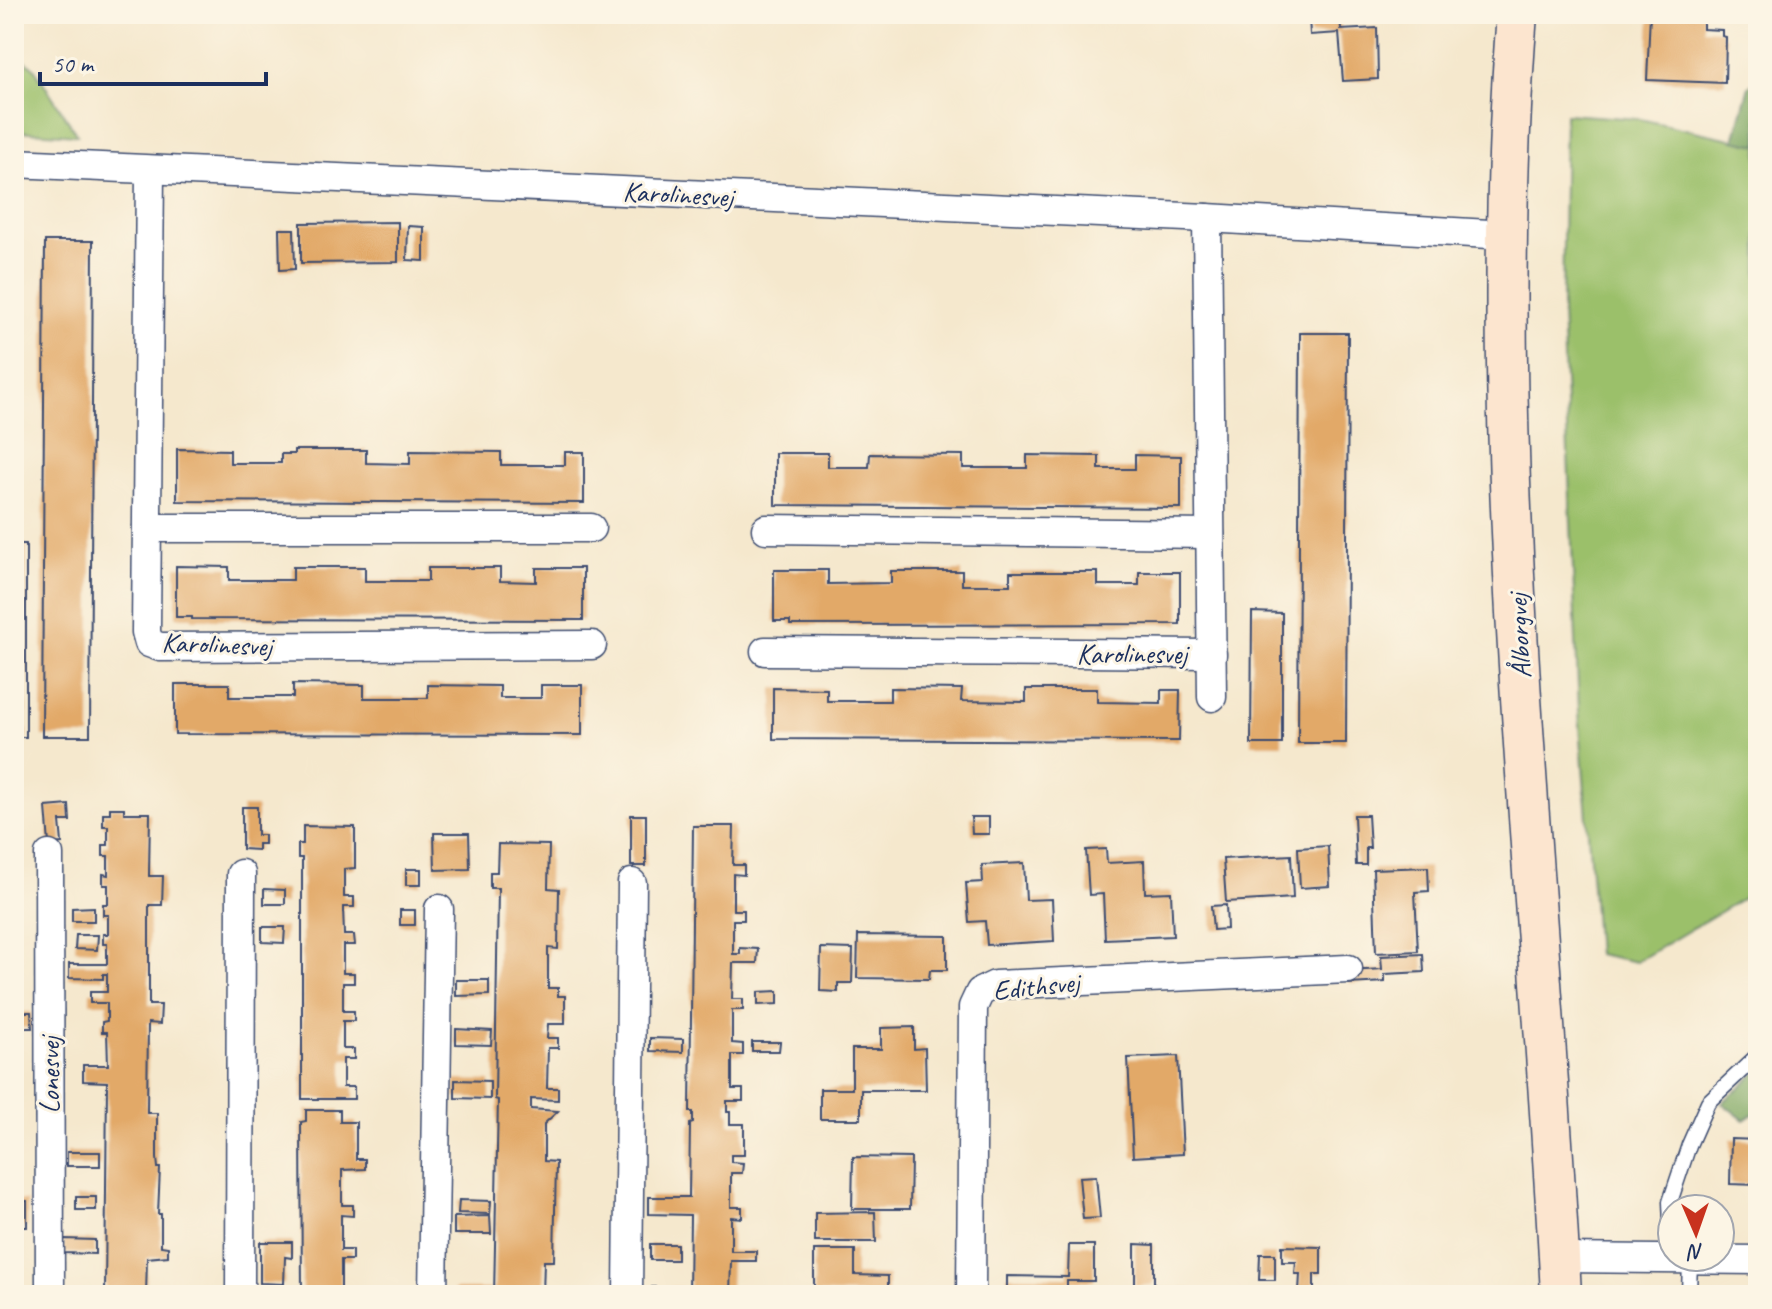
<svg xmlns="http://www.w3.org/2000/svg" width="1772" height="1309" font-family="Caveat,sans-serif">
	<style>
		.green { fill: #9bc06a; stroke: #5b7864; stroke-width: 2 }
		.forest { fill: #7ca65e; stroke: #4c6a5e; stroke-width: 2 }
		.building { fill: #e2a968 }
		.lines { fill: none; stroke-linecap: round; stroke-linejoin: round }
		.service-casing { stroke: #3c4b6f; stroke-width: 17 }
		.minor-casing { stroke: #3c4b6f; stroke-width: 31 }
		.secondary-casing { stroke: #3c4b6f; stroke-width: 43 }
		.service { stroke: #fff; stroke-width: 14 }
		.minor { stroke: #fff; stroke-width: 28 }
		.secondary { stroke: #fce5cf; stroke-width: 40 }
		.labels { text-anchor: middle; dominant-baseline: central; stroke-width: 6; stroke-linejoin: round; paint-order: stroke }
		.street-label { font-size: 28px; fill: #1b2f5e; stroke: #fcf5e5 }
	</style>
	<rect width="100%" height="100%" fill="#fcf5e5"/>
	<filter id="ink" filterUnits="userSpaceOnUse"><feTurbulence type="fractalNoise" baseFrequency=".0125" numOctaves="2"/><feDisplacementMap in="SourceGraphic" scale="16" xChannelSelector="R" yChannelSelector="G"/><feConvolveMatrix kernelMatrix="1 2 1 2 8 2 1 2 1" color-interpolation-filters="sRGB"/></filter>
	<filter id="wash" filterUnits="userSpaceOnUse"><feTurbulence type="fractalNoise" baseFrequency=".006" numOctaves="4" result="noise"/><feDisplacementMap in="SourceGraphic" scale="32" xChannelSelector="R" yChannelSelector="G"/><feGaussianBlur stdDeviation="1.8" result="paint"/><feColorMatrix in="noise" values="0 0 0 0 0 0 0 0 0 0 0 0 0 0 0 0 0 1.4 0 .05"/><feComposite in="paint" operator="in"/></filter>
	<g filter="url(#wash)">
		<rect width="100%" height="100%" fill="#f5e8cd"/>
		<g class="green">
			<path d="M14,51L34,68L77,135L14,131Z"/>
			<path d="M1565,114L1640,119L1758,145V889L1636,962L1597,954L1579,711L1562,310Z"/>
		</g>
		<g class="forest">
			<path d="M1758,81V145L1734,140L1749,86Z"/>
			<path d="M1758,1071V1111L1744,1120L1722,1103Z"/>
		</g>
		<g id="blocks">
			<g class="building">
				<path d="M1340,14L1341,30L1377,28L1378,79L1343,81L1339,33L1310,35L1309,16Z"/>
				<path d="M1650,14H1703V29L1722,30V36L1726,37L1725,83L1647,80Z"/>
				<path d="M398,222V262L301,263V223Z"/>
				<path d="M408,226L424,227V261L407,260Z"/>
				<path d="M279,229H294L295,269L280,270Z"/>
				<path d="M45,241H93L90,736H42Z"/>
				<path d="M1300,333H1348L1346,743H1298Z"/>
				<path d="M177,449L230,450V463H281V454H294V450H366V463L410,464V451L501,452V465H565V452H584V503L177,501Z"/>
				<path d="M775,453H828V467H869L870,454L963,455V468H1027V455L1099,456V469H1135V455L1181,456V508L775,505Z"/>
				<rect x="14" y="544" width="12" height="193"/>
				<path d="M176,566L229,567V580H293V567H365V581H428V568H500V581L536,582V568H583V620L192,619V617H176Z"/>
				<path d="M774,570H828V584L891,583V571H962V585H1010V572H1098V585H1139V572H1180V624L790,625V621H774Z"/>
				<path d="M1252,612L1282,613V744H1251Z"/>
				<path d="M175,684H229V697H293V684L364,685V698H428V685L500,686V698H541V685H582V735L175,734Z"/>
				<path d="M773,688L827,689V701H890V688L962,689L961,701L1026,702V689H1097V702L1161,703V690H1180L1179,741L773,739Z"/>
				<path d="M69,805L70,821H60L62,843L49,844L46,807Z"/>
				<path d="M242,807H257V835H264V844H258V850L242,849Z"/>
				<path d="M110,808H124V813H150L149,876H163L162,905H149V1005H161L160,1024L148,1023L147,1113H157V1158L158,1168H160L158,1214H161V1246L168,1247V1256L147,1258L146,1295H105L107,1082L83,1081V1065H108L107,1032H102V1022L107,1021V1003H90V992H107V974H103V979L69,978V964H107V944H103V934H108V915H103V904H108V885H103V874L108,875V856H103V845H108V826H103V813H110Z"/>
				<rect x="631" y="815" width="15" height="51"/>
				<path d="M1354,815H1368L1370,848H1366V865H1356Z"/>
				<path d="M971,817H989V834H972Z"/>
				<path d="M303,826L355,827V868L344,869V897H354V907H343L344,935H354L355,945H343V973H354V983H343V1011H354V1021H343V1049H354V1059H343V1087H354V1099H302V858H298V844H303Z"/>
				<path d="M693,826H734L733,865H744V875L733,874V910H744V920H733V954H740V948L758,949L757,963H733L732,999H743V1010H732V1043L743,1044V1055H732V1089H743V1101H727V1112H730V1124H744V1155H731V1162L743,1163L742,1173H731V1207H742V1218L731,1217V1251H756V1261H731L730,1295H689L690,1215L649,1214V1197H689L690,1124L693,1123V1112H690Z"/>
				<path d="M434,833H469L470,869L435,870Z"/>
				<path d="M498,844L549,845L548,888L559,889L558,949L548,948V988H558V996H565V1024H548L547,1038H558V1048H548L547,1088H558V1100L531,1099V1109L558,1111L544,1124V1161L556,1162L554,1261H544L543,1295H494L498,1100L495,1099L498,888H490V872H497Z"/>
				<path d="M1328,846L1330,886L1300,888L1298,848Z"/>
				<path d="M1106,849L1107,863L1144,861L1145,893L1171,892L1173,936L1105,939L1103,894L1089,895L1086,850Z"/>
				<path d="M1291,855L1293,898L1226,902L1223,859Z"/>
				<path d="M1024,863L1026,900L1052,899L1054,941L987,945L985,921L969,922L966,883L983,882L982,865Z"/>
				<path d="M1428,867L1429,891L1415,892L1418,951L1376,953L1373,869Z"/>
				<rect x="406" y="869" width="15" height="16"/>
				<path d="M264,889L285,890V904H264Z"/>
				<path d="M1226,905L1227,929L1213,930L1211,906Z"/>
				<path d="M94,907V921H72V908Z"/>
				<rect x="400" y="910" width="15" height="15"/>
				<path d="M262,927H285L284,943L262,942Z"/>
				<path d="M76,935H98L97,950L75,949Z"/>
				<path d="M858,935L947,936V970H930L929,979L857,978Z"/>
				<path d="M821,948L853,949L852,983H838V992L820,991Z"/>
				<path d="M1423,954L1424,972L1385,974V982L1349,984V971L1382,969L1381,956Z"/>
				<path d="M456,980H489V995L456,996Z"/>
				<path d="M778,991V1004L758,1005V992Z"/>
				<path d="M14,1012H31L32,1028H14Z"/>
				<path d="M914,1027V1049L925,1048L926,1090H861V1119H820V1089H852V1049H881V1028Z"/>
				<path d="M456,1029L492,1031L491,1045L456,1044Z"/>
				<path d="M650,1038L683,1039V1052L650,1051Z"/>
				<path d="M752,1042H780L779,1051H752Z"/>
				<path d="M1178,1056L1183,1154L1133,1157L1128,1058Z"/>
				<path d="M455,1080L490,1081V1099L455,1098Z"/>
				<path d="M306,1110H340V1122H356V1159H365V1169L342,1170V1205H353V1216L341,1215V1250H352V1260H341V1295H302L301,1122L306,1121Z"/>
				<path d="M1731,1139L1758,1140V1185L1730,1184Z"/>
				<rect x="67" y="1152" width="33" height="14"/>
				<path d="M853,1157L911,1158L910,1209H852Z"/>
				<path d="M1096,1176L1100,1218L1083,1219L1079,1177Z"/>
				<rect x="76" y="1197" width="20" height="13"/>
				<path d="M459,1200L491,1201L490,1214L458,1213Z"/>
				<rect x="14" y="1201" width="13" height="26"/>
				<path d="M875,1212L876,1242H815V1213Z"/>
				<path d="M490,1216L491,1234H454V1217Z"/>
				<path d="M64,1239L95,1240V1254L64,1253Z"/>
				<path d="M260,1242H292V1258L285,1257L284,1284L260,1283Z"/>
				<rect x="650" y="1244" width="27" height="16"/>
				<path d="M1135,1244L1154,1245V1285L1135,1286Z"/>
				<path d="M1069,1245H1094V1281H1067V1295H1007V1276L1068,1277Z"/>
				<path d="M1282,1246L1321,1247V1274H1314V1291H1299L1300,1274H1295L1296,1262H1282Z"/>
				<path d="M814,1250H855V1275L888,1276V1295L814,1293Z"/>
				<path d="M1260,1254H1275V1280H1259Z"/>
				<rect x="652" y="1287" width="28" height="8"/>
				<path d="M1149,1288L1192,1289L1191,1291L1205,1292V1295H1149Z"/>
				<rect x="454" y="1289" width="36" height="6"/>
			</g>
		</g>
	</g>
	<g filter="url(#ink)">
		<use href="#blocks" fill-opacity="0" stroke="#3c4b6f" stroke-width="2"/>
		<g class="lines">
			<defs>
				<g id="service">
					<path d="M1672,1246L1670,1202L1689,1145L1708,1102L1758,1055"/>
					<path d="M1689,1295L1690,1259"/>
				</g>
				<g id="minor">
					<path d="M14,163L1207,218L1507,235"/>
					<path d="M150,170L146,632L149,643L160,647L592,645"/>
					<path d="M1207,218L1212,697"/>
					<path d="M147,528H591"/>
					<path d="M766,529L1210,534"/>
					<path d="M765,651L1212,654"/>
					<path d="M49,855L50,1295"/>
					<path d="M1559,1258L1758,1260"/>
					<path d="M240,1295L241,874"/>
					<path d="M433,1295L439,909"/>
					<path d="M628,1295L632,883"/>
					<path d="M971,1295L973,1007L980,992L995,985L1348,969"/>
				</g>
				<path id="secondary" d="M1517,14C1483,440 1540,870 1561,1295"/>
			</defs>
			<use href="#service" class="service-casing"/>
			<use href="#minor" class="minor-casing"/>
			<use href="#secondary" class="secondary-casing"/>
			<use href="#service" class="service"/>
			<use href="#minor" class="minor"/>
			<use href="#secondary" class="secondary"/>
		</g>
	</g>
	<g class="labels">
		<g class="street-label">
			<text transform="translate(678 194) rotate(3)">Karolinesvej</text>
			<text transform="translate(1519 636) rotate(-93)">Ålborgvej</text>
			<text transform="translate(217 644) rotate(2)">Karolinesvej</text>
			<text x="1132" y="653">Karolinesvej</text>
			<text transform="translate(1036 986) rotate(-6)">Edithsvej</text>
			<text transform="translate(49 1075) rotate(-90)">Lonesvej</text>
		</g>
	</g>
	<rect width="1772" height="1309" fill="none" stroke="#fcf5e5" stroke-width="48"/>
	<g transform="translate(1696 1233) rotate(178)"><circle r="38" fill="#fcf5e5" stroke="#a2a6af" stroke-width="2"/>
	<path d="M0-6L14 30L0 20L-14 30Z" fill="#c8321e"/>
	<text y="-12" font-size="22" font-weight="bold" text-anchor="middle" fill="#1b2f5e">N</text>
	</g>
	<path d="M40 72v12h226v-12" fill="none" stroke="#1b2f5e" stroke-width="4"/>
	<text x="52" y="72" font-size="24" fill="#1b2f5e" stroke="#fcf5e5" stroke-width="6" paint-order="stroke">50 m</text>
</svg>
